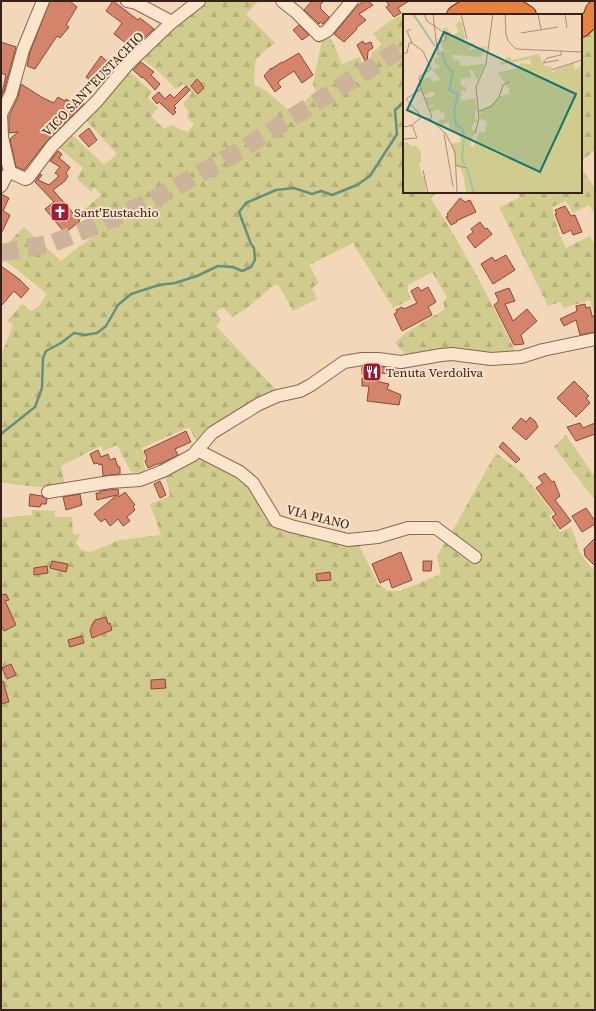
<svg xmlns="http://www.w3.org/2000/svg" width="596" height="1011" font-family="'Source Serif 4',serif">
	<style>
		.forest { fill: url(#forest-firs) }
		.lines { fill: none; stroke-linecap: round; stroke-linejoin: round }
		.stream { stroke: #668f7d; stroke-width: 2.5 }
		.building { fill: #d4846b; stroke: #8b4836 }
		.highway-tunnel { stroke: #cdb399; stroke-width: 18; stroke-dasharray: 18 9; stroke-linecap: butt }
		.minor-casing { stroke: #896653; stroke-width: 14 }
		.highway-casing { stroke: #563528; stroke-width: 20 }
		.minor { stroke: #fce5cd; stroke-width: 12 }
		.highway { stroke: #eb813f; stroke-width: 18 }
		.labels { text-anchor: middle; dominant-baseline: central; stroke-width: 4; stroke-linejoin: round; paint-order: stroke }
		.street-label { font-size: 13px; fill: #372219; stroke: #f8e2c9 }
		.poi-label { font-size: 13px; fill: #372219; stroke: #f8e2c9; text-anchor: start }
		.inset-river { fill: none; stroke: #9ec1b1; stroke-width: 2 }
		.inset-road { fill: none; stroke: #a78f79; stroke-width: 1 }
		.view { fill: #0f766e; fill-opacity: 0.15; stroke: #0f766e; stroke-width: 2 }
		.inset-edge { fill: none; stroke: #372219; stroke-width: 2 }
	</style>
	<defs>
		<pattern id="forest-firs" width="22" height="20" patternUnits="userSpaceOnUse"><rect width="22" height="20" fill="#d0cc8d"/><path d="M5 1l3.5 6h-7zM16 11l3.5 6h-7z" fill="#b3af79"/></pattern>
	</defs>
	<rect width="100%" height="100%" fill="#f2d7b9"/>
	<g class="forest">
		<path d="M207,1H259L246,14L275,43C269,48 259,54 256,61C254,65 255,80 254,85L265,90L292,113L316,91L313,84L322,40L331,38L342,64L360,57L367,79L373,77L371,63V53L382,45L373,34L390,21L400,16L404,18V192H440L432,196L431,199C464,248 490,300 516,353L480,355L462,349L406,354L395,343L404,334L445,309L443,302L447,297L432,272L408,285V292L411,299L393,308L353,243L309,265L319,283L312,288L317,299L293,311L278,284L273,286L247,308L232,317L223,307L216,312L221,320L216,326L277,391L198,444L189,427L142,448L145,457L143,461L146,471L135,473L130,470L117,445L103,451L100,446L61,466L65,485C44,490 22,485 1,482V356L13,325L7,321L22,304L31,311L40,305L47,294L1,257V250L24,227L61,261L97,233L80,213L101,195L94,187L91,192L77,179L83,168L57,146L69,132L104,165L117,154L84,118L128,70L152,92L148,96L149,99L158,108L151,116L164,129L171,125L187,132L194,125L187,117L189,112L183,104L192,93L183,84L176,89L157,70L142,59C162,37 180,14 207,1Z"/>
		<path d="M595,24V150L581,161V36Z"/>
		<path d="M581,168L595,188V214L589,205L573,213L566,201L552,207L558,231L566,248L590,236L595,245V316L590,300L564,308L560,302L548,306L500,209V207L520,197L517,192H581Z"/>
		<path d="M566,435L595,477V500L554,447Z"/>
		<path d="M197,450L240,472L276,521L358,543L378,584L388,591H400L441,574L437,556L454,528L496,453L522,473L553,513L549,516L560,532L571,527L575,537L579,552L589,565L595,570V1010H1V518L32,515V510L55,511V517H72L73,534H80L76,543L82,550L91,552L120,540L161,535L150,504L170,496L165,475Z"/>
	</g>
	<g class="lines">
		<path class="stream" d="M1,434L35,407L42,388L43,358L46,351L61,343L74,333L85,335L97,333L106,326L118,305L131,294L159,285L175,283L197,276L218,266L233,267L242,271L251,267L255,260L254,248L251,244L239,212L246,203L276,190L294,188L312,194L321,191L332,195L357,185L370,176L397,134L395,110L404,102"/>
	</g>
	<g class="building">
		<path d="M50,1H70L77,7L66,25L69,27L60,38L57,36L35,69L27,66L30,52Z"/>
		<path d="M113,1L138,20L140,18L154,29L143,39L135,33L127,44L114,34L122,23L106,11Z"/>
		<path d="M312,1H324L320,5L321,7L320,8L329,17L323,24L320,22L319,24L304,10Z"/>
		<path d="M364,1H368L373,5L359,14L366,20L356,28L357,29L344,42L334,34L357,6Z"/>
		<path d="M386,1H409L398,8L401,13L394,17L386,7L389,5Z"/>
		<path d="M299,25L309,35L302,40L293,30Z"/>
		<path d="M363,41L364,44L371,42L373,48L368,51L367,65L357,45Z"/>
		<path d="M1,42L16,47L4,91L1,97L6,75L1,73Z"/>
		<path d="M299,53L313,75L302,83L294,71L279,81L278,83L281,87L275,92L264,76L271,68V69L282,62V63Z"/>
		<path d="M101,56L110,64L99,78L101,79L96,85L86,77Z"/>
		<path d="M141,62L154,72L151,75L160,84L155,90L143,77L142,78L133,70Z"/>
		<path d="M197,79L202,84L201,85L204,88L198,94L191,86Z"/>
		<path d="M21,84L43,98L54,103L58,97L65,101L66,99L74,104L80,99L84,104L47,141L24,170L16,167L10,139L18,132L9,133V116L18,97Z"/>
		<path d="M186,86L190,90L174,106L176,108L174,110L176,112L173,115L159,102L157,104L152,98L159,92L165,99L170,94L174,98Z"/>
		<path d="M89,128L97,140L89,147L79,136Z"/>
		<path d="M58,151L62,154L59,158L70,167L66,173L68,176L65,181L53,190L80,221L65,233L45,209L54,202L35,182L40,174L42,175L38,180L49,185L59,176L55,173L60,167L50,161Z"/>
		<path d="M1,194L9,198L3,211L10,215L1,234Z"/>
		<path d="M460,198L465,202L470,200L476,212L456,221L457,222L451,225L446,217L448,216L447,214Z"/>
		<path d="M565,206L571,216L575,215L582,232L573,235L571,230L563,234L555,214H557L555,210Z"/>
		<path d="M480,222L485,229L487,228L492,234L475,248L467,237L473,232L471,229Z"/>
		<path d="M506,255L515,270L493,284L481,264L492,257L495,261Z"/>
		<path d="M1,266L19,279L29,289L21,298L14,291L1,306Z"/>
		<path d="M418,287L421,291L428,287L436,302L428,307L432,315L402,331L394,314L397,312L396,310L402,307L404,309L417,303L411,291Z"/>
		<path d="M509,288L515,301L505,304L513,321L527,309L537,321L521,335L524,344L514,345L494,305L499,301L495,293Z"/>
		<path d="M585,304L586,308L590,307L592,316H595V332L580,335L576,320L564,326L560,319L577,311L576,306Z"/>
		<path d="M378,366L390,368V373L362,374V367Z"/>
		<path d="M362,378L389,384L387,389L401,395L399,405L367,401L369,386H362Z"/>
		<path d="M574,381L589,396L586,398L590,403L576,417L557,398Z"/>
		<path d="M530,417L535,421L538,427L526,440L512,428L521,418L526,422Z"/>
		<path d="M580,423L583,428L595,423V434L576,441L567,427Z"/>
		<path d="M186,431L191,442L175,449L178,455L160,464H157L148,468L145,461L147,458L144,451Z"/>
		<path d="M503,442L520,459L516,463L499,447Z"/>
		<path d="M98,450L101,457L108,454L110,460L115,458L118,467H120V474L103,476L102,464L99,465L98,463L94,464L90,454Z"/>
		<path d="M545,473L552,482L554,481L560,496L555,500L571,521L560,529L552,517L556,514L536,488L543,483L538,477Z"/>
		<path d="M160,481L166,495L160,498L154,484Z"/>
		<path d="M118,489L119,497L125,492L135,505L133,507L135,510L127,517L130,521L123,526L118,519L110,526L105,519L101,522L94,514L117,495L97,500L96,493H100V491Z"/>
		<path d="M30,494L42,496L47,499L46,504H41L40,507L29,506Z"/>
		<path d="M80,494L82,505L66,510L63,497Z"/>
		<path d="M586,508L595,521V524L582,532L572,516Z"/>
		<path d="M595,538V566L585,556L584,549Z"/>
		<path d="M401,552L412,580L392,588L389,579L380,583L372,564Z"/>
		<path d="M52,561L68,564L66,572L50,568Z"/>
		<path d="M423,561H432L431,571H423Z"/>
		<path d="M47,566L48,573L34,575V568Z"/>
		<path d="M330,572L331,580L317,581L316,574Z"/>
		<path d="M1,591L2,595L6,594L9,600L5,601L16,625L4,631L1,625Z"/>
		<path d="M106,617L108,624L110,623L112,630L92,638L90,630L95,620Z"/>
		<path d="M82,636L84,643L70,647L68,640Z"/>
		<path d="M11,664L16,675L7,679L2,668Z"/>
		<path d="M165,679L166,688L151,689V680Z"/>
		<path d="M3,681L9,702L1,704V682Z"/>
	</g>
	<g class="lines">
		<path class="highway-tunnel" d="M1,253L53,243L102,223L149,202L234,154L404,47"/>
		<defs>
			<g id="minor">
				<path d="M127,1L136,3L172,22"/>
				<path d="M282,1L296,12L319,35L327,31L352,1"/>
				<path d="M1,113L2,137L10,172L6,176L1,186"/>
				<path d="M1,114L11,94L23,50L43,1"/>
				<path d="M10,172L25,179L28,178L52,146L97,101L128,64L172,22L199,1"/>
				<path d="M197,450L240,472L253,483L276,521L291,526L348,540L378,537L408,528H436L475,557"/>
				<path d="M48,492L110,482L140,480L163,471L193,455L212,433L259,404L277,396L300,391L311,385L344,362L362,359H378L401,362L441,355L452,354L491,359L521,357L543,350L595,339"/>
			</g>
			<g id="highway">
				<path d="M456,15L478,1"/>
				<path d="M473,15C496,1 505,0 527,15"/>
				<path d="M581,28L592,18L595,10"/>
			</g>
		</defs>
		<use href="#minor" class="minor-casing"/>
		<use href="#highway" class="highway-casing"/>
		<use href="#minor" class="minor"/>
		<use href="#highway" class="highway"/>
	</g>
	<defs>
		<symbol id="church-square" viewBox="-11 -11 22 22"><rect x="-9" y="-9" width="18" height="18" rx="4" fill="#9e1d35" stroke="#f8e2c9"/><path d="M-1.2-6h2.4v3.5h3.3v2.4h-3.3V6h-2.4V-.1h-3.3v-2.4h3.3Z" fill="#fff"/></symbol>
		<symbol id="restaurant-square" viewBox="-11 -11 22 22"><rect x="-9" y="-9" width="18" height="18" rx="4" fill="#9e1d35" stroke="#f8e2c9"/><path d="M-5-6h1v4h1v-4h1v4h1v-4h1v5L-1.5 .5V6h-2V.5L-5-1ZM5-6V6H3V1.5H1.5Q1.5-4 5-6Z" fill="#fff"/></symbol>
	</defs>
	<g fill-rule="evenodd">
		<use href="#church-square" x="49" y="201" width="22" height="22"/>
		<use href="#restaurant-square" x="361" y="361" width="22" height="22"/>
	</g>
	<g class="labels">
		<g class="street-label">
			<text transform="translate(93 84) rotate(-46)">VICO SANT'EUSTACHIO</text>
			<text transform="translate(318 517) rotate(14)">VIA PIANO</text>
		</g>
		<g class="poi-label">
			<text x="74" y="212">Sant'Eustachio</text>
			<text x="386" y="372">Tenuta Verdoliva</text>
		</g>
	</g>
	<g transform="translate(403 14)">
		<rect width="179" height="179" fill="#f2d7b9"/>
		<path d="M58,7L62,23L61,30L71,29L65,36L84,32L78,43L49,41L50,46H56L57,52L82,50L75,65H73L70,56H66L69,63L58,65V72L63,73V77H58V87L72,84L74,97L72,98V105L75,106L69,111V116L72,117L67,132L70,133L76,118H82L84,108L76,104L79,95L87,92L97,82L106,80V74L94,59L114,54L118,49L128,50V45L97,51L96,49L103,47V43H108V46L136,40L140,51L149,53L147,56L150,59L152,56L170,49L173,56L179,50V179H63L61,164L58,155L53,152L49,130L57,128V123L47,115L46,108L37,112L35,107L42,104L41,98L37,99L36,95L27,98L26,95L32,90L25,92L21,84L29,83L33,79L28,77L21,81L17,71L20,61L21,65L27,63L31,68L37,65L29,56L37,53L32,49L31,45L34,43L35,45L36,39L41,37L38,30L42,27L40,14H44L49,22L56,18L53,10ZM3,128L9,132L12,131L18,138V147L16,150L19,163H22L23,179H0V129Z" fill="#d0cc8d"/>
		<path class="inset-river" d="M10,0L32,32M39,37L43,51L50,58L46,76L55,80L51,97L53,111L60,116L61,124L59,144L62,152M64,155L71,179"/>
		<path class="inset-road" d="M21,0L24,7L43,20V25L35,30V41M30,0L34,34M58,0L64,25M102,0L103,21L106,28L113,35L179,38M135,0L138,15M162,0L164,14M8,15L4,17L9,29M118,19L155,13M0,39H4L6,29H9L20,37L28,55L16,63L18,75L29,103L27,105M156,46L140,49L144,44L158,41V37M148,56L179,46M18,75L3,85L19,103M75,98L89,92L96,83L100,71L106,68M0,111L2,113L9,111L19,103L27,105L43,120L52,138L54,179M41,120L50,173M72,120L76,104L73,73L83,50L90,0M0,125L14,124L9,111M52,151L64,154M20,156L25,179"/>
		<path class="view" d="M41,18L173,80L137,158L4,96Z"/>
		<rect width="179" height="179" class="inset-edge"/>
	</g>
	<rect width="596" height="1011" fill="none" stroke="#372219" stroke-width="4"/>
</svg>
